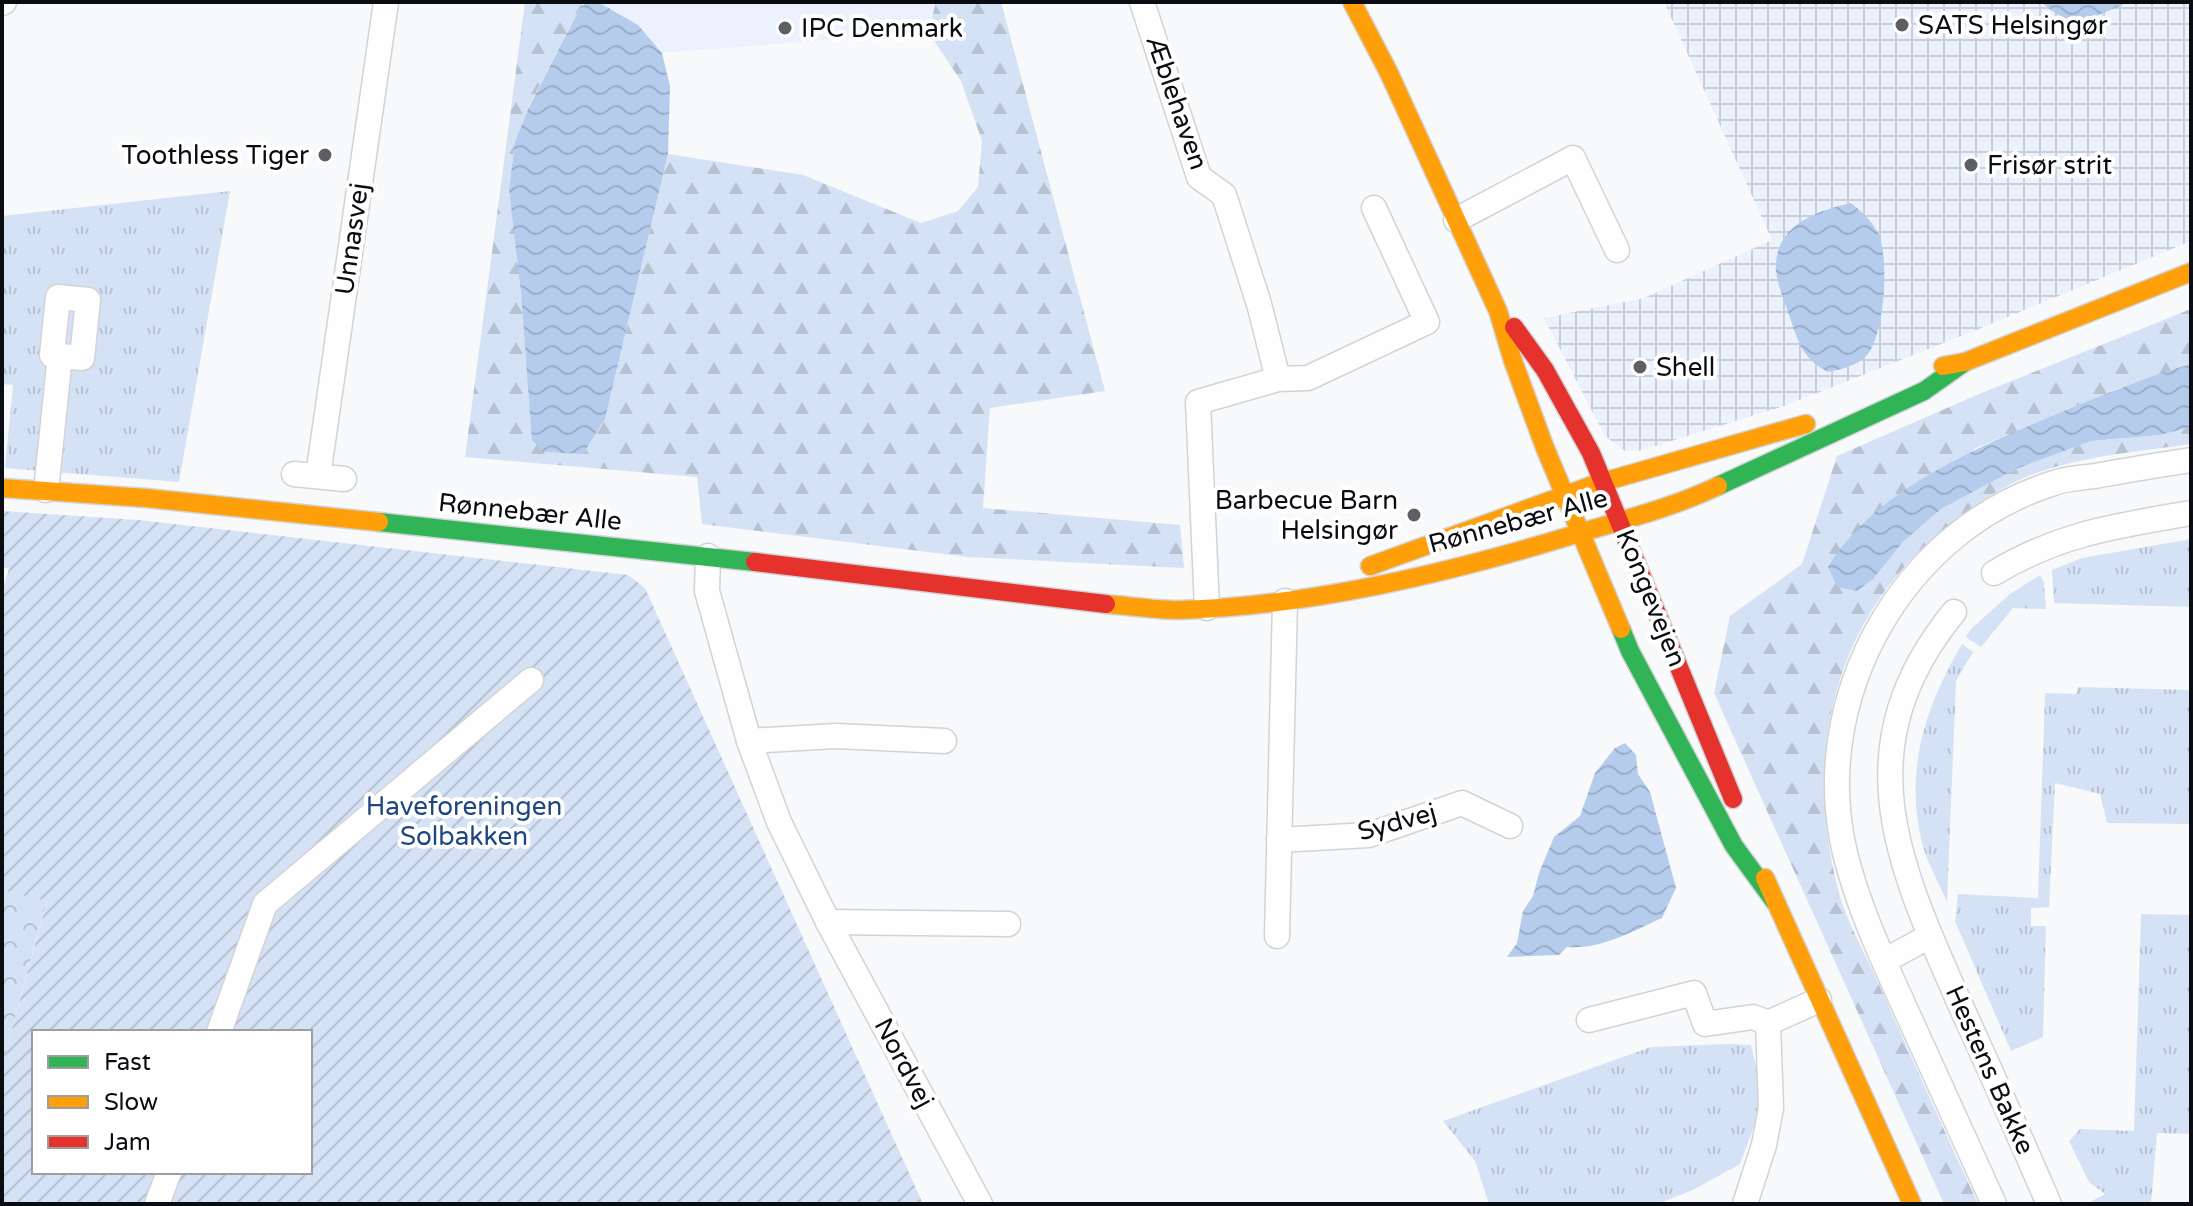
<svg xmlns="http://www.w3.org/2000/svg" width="2193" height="1206" font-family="'Varela Round',sans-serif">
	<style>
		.built { fill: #ecf2fd }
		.industrial { fill: url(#industrial-grid) }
		.grass { fill: url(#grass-tufts) }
		.forest { fill: url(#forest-firs) }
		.park { fill: url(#park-crowns) }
		.garden { fill: url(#garden-furrows); fill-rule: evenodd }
		.water { fill: url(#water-waves) }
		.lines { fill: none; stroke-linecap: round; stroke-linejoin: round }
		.street-casing { stroke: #d1d3d7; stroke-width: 27 }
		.fast-casing { stroke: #d1d3d7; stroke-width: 21 }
		.slow-casing { stroke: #d1d3d7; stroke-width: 21 }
		.jam-casing { stroke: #d1d3d7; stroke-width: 21 }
		.street { stroke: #fefefe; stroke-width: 24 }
		.fast { stroke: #30b455; stroke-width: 18 }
		.slow { stroke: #ff9f0a; stroke-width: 18 }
		.jam { stroke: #e5322d; stroke-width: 18 }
		.poi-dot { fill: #5d5f63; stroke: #fff; stroke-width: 3 }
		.labels { text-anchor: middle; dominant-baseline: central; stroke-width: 8; stroke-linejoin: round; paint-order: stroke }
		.poi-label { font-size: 26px; fill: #090c11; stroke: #fff; text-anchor: start }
		.street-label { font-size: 26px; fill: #090c11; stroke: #fff }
		.park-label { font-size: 26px; fill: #1e467f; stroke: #fff }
	</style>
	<defs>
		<pattern id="industrial-grid" width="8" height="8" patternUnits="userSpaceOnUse" patternTransform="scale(2)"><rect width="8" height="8" fill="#ecf2fd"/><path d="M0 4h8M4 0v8" fill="none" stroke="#c9ced8"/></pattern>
		<pattern id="grass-tufts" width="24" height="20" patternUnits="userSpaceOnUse" patternTransform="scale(2)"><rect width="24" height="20" fill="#d5e2f6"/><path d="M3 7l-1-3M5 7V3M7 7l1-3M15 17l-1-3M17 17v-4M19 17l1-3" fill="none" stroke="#b6c1d2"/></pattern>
		<pattern id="forest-firs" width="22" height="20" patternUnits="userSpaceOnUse" patternTransform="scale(2)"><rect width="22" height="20" fill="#d5e2f6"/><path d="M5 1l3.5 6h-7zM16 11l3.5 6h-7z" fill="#b6c1d2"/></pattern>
		<pattern id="park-crowns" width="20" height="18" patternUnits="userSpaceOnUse" patternTransform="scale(2)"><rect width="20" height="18" fill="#d5e2f6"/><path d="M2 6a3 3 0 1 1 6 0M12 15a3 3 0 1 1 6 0" fill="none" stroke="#b6c1d2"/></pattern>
		<pattern id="garden-furrows" width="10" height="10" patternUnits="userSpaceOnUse" patternTransform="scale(2)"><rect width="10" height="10" fill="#d5e2f6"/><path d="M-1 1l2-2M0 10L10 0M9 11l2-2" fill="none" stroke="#b6c1d2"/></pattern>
		<pattern id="water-waves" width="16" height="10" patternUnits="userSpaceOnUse" patternTransform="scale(2)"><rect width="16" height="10" fill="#b5cced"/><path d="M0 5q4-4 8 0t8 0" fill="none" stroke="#9aaeca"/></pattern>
	</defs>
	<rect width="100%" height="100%" fill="#f8f9fb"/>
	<path class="built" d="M598,2H936L928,32L662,53L638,25Z"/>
	<path class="industrial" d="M1664,2H2191V241L1974,331L1787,405L1639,451H1625L1605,436L1544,318L1644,298L1772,240Z"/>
	<g class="grass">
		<path d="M230,191L179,482L5,468L13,385L2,384V216Z"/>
		<path d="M2191,539V607L2054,603L2052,570L2082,558Z"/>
		<path d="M2040,575L2044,582L2046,609L2013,608L1981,647L1966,637L1971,629L2010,594Z"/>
		<path d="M1962,644L1973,652L1956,681L1947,902C1938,881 1926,860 1921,839C1905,768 1926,705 1962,644Z"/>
		<path d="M2078,687L2191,690V824L2107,823L2100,794L2055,783L2049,907L2031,908V926H2046L2043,1037L2011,1051L1955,921L1958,894L2038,898L2045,693L2076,694Z"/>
		<path d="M2141,914L2191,915V1134L2157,1133L2151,1204H2091L2090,1202L2105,1194L2089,1182L2069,1141L2080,1129L2134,1131Z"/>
		<path d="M1730,1044L1751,1045L1760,1082L1761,1108L1740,1164L1693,1190L1657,1204H1489L1475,1161L1443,1121L1651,1047Z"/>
	</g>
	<g class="forest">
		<path d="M525,2H583L528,108L515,141L509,190L544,452L583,454L605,419L668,154L803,175L921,223L958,211L978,187L982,141L961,81L928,32L936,2H1001L1105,391L990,408L983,508L1180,525L1184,568L968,557L702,524L697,477L465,457Z"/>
		<path d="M2191,309V364L2114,390L1974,449L1873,579L1903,542L1941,509L2016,469L2091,441L2160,435L2191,427V444C2137,452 2077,456 2026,477C1997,489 1973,507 1949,525C1834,615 1803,752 1838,889C1846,922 1868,958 1881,989C1913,1061 1945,1132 1978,1204H1944L1714,693L1730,616L1802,564L1837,456L1979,394Z"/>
	</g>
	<path class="park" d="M2,890L47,900L2,1066Z"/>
	<path class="garden" d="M2,511L138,520L628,575L645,588L923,1204H2V1066L47,901L2,890V591L9,569L2,567ZM34,1032H310V1172H34Z"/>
	<g class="water">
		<path d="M589,2H598L638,25L662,53L670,86L668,154L605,419L583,454L543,452L532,440L521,292L509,190L515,141L528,109L581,6Z"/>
		<path d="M2041,2H2129C2091,17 2076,34 2041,2Z"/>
		<path d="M1851,203C1863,213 1872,221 1879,235C1889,259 1885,335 1867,355C1857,366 1842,369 1828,372C1803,359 1799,344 1790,318C1785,303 1778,287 1776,271C1773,226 1816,211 1851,203Z"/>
		<path d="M2191,364V427L2160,435L2091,441L2016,469L1941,509L1903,542L1873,579L1857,591L1837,587L1828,567C1872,491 1981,446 2059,413C2102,395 2146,377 2191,364Z"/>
		<path d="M1625,743L1636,755L1638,774L1650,792L1676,888L1662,918C1633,931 1600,950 1567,947L1559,955L1507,957L1517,943L1523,911L1533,896L1539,873L1554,837L1580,816L1595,773L1615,748Z"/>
	</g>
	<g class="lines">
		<defs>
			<g id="street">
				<path d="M1142,2L1199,177L1224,195L1259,304L1278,379"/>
				<path d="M2,3L4,2"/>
				<path d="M1456,220L1573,158L1617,250"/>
				<path d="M294,474L344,479"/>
				<path d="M318,476L386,2"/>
				<path d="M46,490L60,356L52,355L58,297L88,300L82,358L60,356"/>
				<path d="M708,556L707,591L749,741L779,822L828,922L980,1204"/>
				<path d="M1994,573C2061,533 2116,526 2191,513"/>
				<path d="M1207,608L1198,402L1278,379L1308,378L1427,322L1374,208"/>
				<path d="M1954,612C1843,748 1898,864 1960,1004C1990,1070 2020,1137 2049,1204"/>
				<path d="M749,741L836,736L944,741"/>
				<path d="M1279,840L1369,835L1462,803L1510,826"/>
				<path d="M828,922L1008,924"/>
				<path d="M1277,936L1285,601"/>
				<path d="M1884,961L1930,936"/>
				<path d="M1589,1020L1694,993L1705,1024L1753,1017L1768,1023L1819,1000"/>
				<path d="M219,1032L265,904L531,680"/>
				<path d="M157,1204L169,1172"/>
				<path d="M1745,1204L1764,1145L1771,1108L1768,1023"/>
				<path d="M1994,1204C1966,1142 1937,1079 1909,1017C1885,964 1859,910 1845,853C1808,699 1902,530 2054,483C2067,478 2082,478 2095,476C2127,470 2159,465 2191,460"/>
			</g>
			<g id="fast">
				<path d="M1718,486L1924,391L1965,362"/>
				<path d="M379,522L755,562"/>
				<path d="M1621,629L1630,651L1734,846L1775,902"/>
			</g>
			<g id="slow">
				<path d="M1352,2L1389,73L1498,311L1513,361L1545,448L1621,629"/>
				<path d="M1943,366L1965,362L2191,272"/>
				<path d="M2,488L146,498L379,522"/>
				<path d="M1370,566L1596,484L1806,424"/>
				<path d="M1106,604C1130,606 1155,610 1179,610C1311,606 1448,573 1573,535C1622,520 1672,508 1718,486"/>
				<path d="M1765,878L1912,1204"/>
			</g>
			<g id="jam">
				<path d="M1514,327L1545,370L1591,453L1733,799"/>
				<path d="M755,562L1106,604"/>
			</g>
		</defs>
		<use href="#street" class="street-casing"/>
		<use href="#fast" class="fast-casing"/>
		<use href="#slow" class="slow-casing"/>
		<use href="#jam" class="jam-casing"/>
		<use href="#street" class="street"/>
		<use href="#fast" class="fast"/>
		<use href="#slow" class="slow"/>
		<use href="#jam" class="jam"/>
	</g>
	<g class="poi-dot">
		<circle cx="1902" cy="25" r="8"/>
		<circle cx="785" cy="28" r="8"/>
		<circle cx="325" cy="155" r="8"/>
		<circle cx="1971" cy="165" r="8"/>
		<circle cx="1640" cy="367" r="8"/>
		<circle cx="1414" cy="515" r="8"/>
	</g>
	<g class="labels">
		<g class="poi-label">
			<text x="1918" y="25">SATS Helsingør</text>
			<text x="801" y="28">IPC Denmark</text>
			<text x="309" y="155" text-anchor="end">Toothless Tiger</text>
			<text x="1987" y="165">Frisør strit</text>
			<text x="1656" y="367">Shell</text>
			<text x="1398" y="500" text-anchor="end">Barbecue Barn<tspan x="1398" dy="30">Helsingør</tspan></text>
		</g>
		<g class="street-label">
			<text transform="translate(1177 103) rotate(71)">Æblehaven</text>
			<text transform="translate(352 239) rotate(-82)">Unnasvej</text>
			<text transform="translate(530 512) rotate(6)">Rønnebær Alle</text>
			<text transform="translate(1518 521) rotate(-15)">Rønnebær Alle</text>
			<text transform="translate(1651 598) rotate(68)">Kongevejen</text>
			<text transform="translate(1397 822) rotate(-15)">Sydvej</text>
			<text transform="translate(904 1063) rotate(62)">Nordvej</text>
			<text transform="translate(1990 1070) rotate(66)">Hestens Bakke</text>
		</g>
		<g class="park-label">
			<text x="464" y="806">Haveforeningen<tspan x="464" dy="30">Solbakken</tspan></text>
		</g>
	</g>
	<rect width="2193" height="1206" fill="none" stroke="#090c11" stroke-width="8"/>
	<rect x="32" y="1030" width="280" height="144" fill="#ffffff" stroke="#9d9ea0" stroke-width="2"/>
	<rect x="48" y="1056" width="40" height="12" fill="#30b455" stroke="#9d9ea0" stroke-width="2"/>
	<text x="104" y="1070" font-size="24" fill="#090c11">Fast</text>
	<rect x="48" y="1096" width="40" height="12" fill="#ff9f0a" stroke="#9d9ea0" stroke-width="2"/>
	<text x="104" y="1110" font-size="24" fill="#090c11">Slow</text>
	<rect x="48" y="1136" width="40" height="12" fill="#e5322d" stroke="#9d9ea0" stroke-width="2"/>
	<text x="104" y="1150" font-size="24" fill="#090c11">Jam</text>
</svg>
